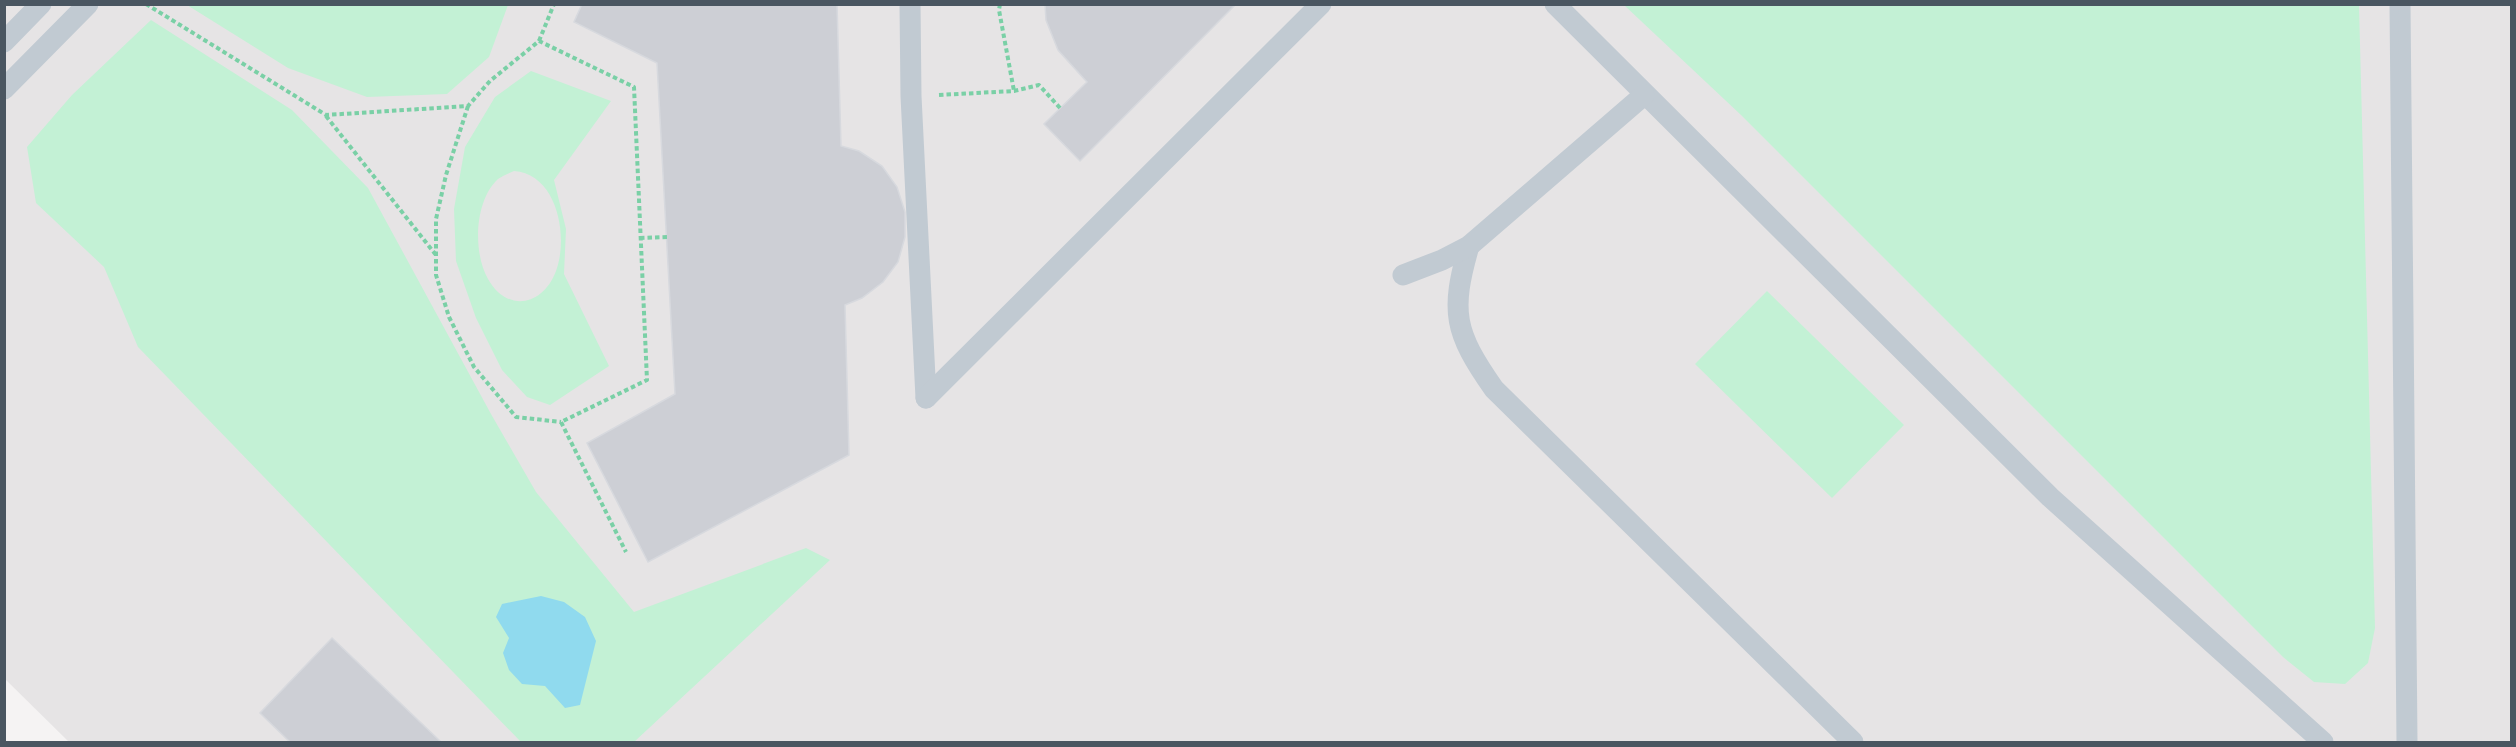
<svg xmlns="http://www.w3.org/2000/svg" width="2516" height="747" font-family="Karla,sans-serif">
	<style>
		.education { fill: #e6e4e5 }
		.green { fill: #c3f1d5; fill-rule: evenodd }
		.water { fill: #90daee }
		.building { fill: #cdcfd5; stroke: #d7d9de; stroke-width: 1.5 }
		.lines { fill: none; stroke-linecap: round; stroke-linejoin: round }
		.path { stroke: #7ad0a6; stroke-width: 4; stroke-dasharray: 4.5 3; stroke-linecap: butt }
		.lane { stroke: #c1cad2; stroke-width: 21 }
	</style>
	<rect width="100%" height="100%" fill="#f5f3f3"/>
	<path class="education" d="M4,5H2511V742H69L5,679Z"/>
	<g class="green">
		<path d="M187,5H508L489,57L447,94L367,97L288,68Z"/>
		<path d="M1624,5H2359L2375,628L2368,663L2345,684L2314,682L2283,657L1741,115Z"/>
		<path d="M151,20L292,110L368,188L491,414L536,492L634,612L806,548L830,560L634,742H521L138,347L104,267L36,203L27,147L72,95Z"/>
		<path d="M531,71L611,101L554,180L566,229L564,274L609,366L550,405L527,397L502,370L476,318L456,261L454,209L465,147L495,97ZM514,171C557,174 569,236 556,271C543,306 507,313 488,279C473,253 474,201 498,179C502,176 509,173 514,171Z"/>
		<path d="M1767,291L1904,425L1832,498L1695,364Z"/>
	</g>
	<path class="water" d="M541,596L564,602L585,617L596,641L580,705L565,708L545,686L522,684L509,670L503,653L509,638L496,617L502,604Z"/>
	<g class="building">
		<path d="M582,4H837L841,146L859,151L882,166L897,187L905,212V237L898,262L883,282L862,298L845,305L849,455L648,562L587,443L675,394L657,63L574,22Z"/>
		<path d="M1045,4H1236L1080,161L1044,124L1087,82L1058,50L1046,20Z"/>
		<path d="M332,638L441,742H290L260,713Z"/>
	</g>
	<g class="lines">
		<g class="path">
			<path d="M146,4L326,115L468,106L490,81L539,41L634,87L647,380L561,422L626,552"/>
			<path d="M1000,4L999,10L1014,91"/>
			<path d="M539,41L554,4"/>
			<path d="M939,95L1014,91L1039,85L1060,108"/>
			<path d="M468,106L446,175L436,219V275L449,317L474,367L516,417L561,422"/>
			<path d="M326,116L436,255"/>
			<path d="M640,238L667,237"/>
		</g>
		<g class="lane">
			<path d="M910,4L911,96L926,398"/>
			<path d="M1555,4L2050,497L2323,742"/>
			<path d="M2400,4L2407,742"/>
			<path d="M4,42L41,4"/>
			<path d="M4,89L88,4"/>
			<path d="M1469,246C1450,312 1454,332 1494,389L1853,742"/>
			<path d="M1403,275L1442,260L1469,246L1644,95"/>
			<path d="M926,398L1321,4"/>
		</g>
	</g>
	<rect width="2516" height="747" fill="none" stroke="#4a5661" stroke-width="12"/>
</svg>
